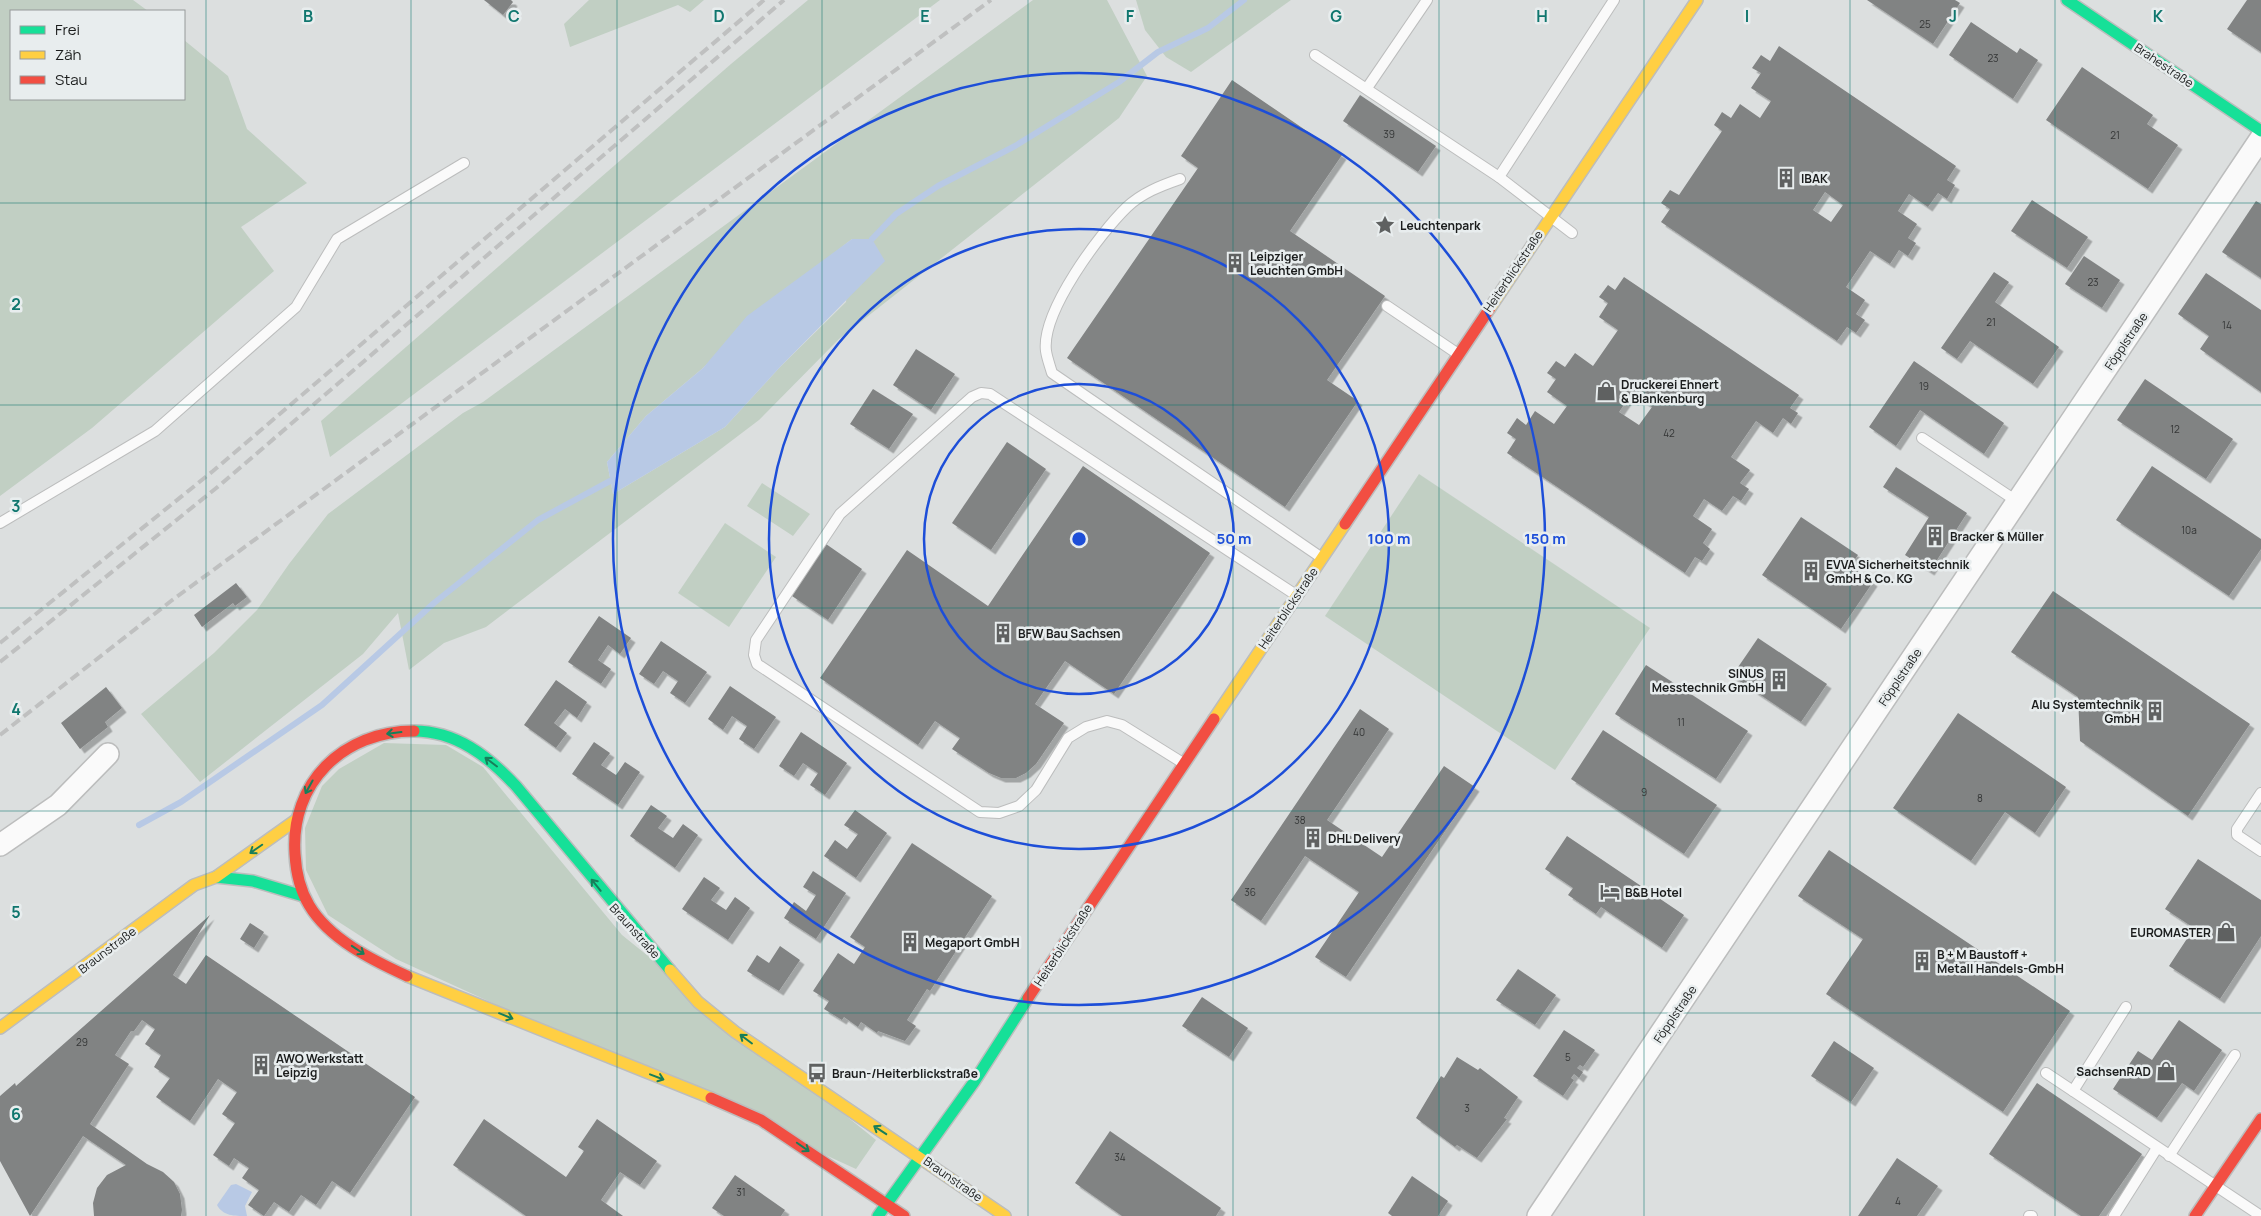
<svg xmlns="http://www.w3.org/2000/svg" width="2261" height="1216" font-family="Manrope,sans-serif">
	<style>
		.green { fill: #c1cfc3; fill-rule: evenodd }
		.water { fill: #b8c9e5 }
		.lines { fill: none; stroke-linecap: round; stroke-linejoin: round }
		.stream { stroke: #b8c9e5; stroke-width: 6 }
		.building { fill: #818383; fill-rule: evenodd; filter: url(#shadow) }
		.lane-casing { stroke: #bcbdbd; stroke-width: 12 }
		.street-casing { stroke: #bcbdbd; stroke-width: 24 }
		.fast-casing { stroke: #bcbdbd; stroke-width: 14 }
		.slow-casing { stroke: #bcbdbd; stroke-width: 14 }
		.jam-casing { stroke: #bcbdbd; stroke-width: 14 }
		.lane { stroke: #fafafa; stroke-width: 10 }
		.street { stroke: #fafafa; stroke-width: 21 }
		.fast { stroke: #16e098; stroke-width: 11 }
		.slow { stroke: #ffcf43; stroke-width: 11 }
		.jam { stroke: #f24e42; stroke-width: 11 }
		.rail { stroke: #bfc0c0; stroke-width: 4; stroke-dasharray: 10 5; stroke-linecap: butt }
		.oneway { stroke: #187e5a }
		.grid { fill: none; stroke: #0f766e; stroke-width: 1; stroke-opacity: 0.55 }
		.ring { fill: none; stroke: #1d4ed8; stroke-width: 2.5 }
		.labels { text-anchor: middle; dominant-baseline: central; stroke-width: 5; stroke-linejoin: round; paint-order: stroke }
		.number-label { font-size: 10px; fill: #343636 }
		.street-label { font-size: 12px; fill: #1b1d1d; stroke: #e8edee }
		.poi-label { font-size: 12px; font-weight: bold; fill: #1b1d1d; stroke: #e8edee; text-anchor: start }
		.grid-label { font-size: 16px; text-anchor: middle; font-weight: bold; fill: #0f766e; stroke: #e8edee; stroke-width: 5; stroke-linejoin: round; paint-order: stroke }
		.centre { fill: #1d4ed8; stroke: #e8edee; stroke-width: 2.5 }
		.ring-label { font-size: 15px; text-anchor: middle; font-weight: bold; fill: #1d4ed8; stroke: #e8edee; stroke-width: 5; stroke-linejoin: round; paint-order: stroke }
	</style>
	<defs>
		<filter id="shadow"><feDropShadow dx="4.5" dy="4.5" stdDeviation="0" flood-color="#0004"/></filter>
	</defs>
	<rect width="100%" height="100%" fill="#dcdfdf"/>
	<g class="green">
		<path d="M0,0H133L148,11H11V99H184V40L228,76L247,129L307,183L241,227L274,271L92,428L0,496Z"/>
		<path d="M589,0H704L690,12L678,5L570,47L564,24Z"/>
		<path d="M808,0H940L330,457L321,421L731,64Z"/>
		<path d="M1033,0H1107L1147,76L1119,118L839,339L759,420L486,627L444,643L409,670L398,613L363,654L200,782L141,714L214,653L257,610L289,564L328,514L463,413L483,402ZM852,239L846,302L780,367L725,427L613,494L607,462L646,416L703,368L726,344L806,275Z"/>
		<path d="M1136,0H1291L1191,72L1166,57L1145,30Z"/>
		<path d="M1419,474L1650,628L1555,770L1325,616Z"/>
		<path d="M762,483L810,514L793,536L747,506Z"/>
		<path d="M725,523L776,557L729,627L678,593Z"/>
		<path d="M384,743L446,745L483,767L622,935L876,1140L856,1169L396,959L328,915L306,870L305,828L322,786L339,769Z"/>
	</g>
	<g class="water">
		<path d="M852,239H872L885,261L780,367L725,427L613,494L607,462L646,416L703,368L747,316Z"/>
		<path d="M236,1184L252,1192L245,1206L247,1216C234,1216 223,1216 217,1205L231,1185Z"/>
	</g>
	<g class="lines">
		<g class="stream">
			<path d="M872,239L896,214L938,186L1015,146L1119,82L1158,52L1208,28L1244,0"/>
			<path d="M139,825L181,802L322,705L434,603L538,520L610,481"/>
		</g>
	</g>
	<g class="building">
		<path d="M484,0H511L513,2L503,15Z"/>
		<path d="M1867,0H1955L1960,3L1933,44Z"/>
		<path d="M2247,0H2261V52L2227,29Z"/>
		<path d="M1971,22L2017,53L2020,48L2038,60L2013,99L1949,55Z"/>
		<path d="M1779,46L1956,166L1947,180L1955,185L1947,199L1938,193L1928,207L1909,194L1898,211L1917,224L1908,238L1916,243L1908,256L1899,250L1890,264L1870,251L1846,287L1865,300L1856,314L1865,320L1856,333L1847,327L1837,341L1661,222L1670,209L1661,203L1670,190L1679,195L1722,131L1714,125L1722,112L1731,118L1740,104L1760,118L1771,101L1751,88L1761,73L1752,68L1761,55L1770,61ZM1825,192L1843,205L1831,222L1813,210Z"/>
		<path d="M2082,67L2153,115L2147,124L2178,145L2148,189L2046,120Z"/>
		<path d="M1232,80L1342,155L1290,231L1385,296L1327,380L1358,401L1285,507L1067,358L1198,168L1181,156Z"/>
		<path d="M1360,95L1436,146L1418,172L1343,121Z"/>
		<path d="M2032,200L2088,237L2067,268L2011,231Z"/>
		<path d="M2256,201L2261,204V278L2222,252Z"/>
		<path d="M2084,256L2120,280L2102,308L2065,284Z"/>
		<path d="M1994,272L2009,282L1995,302L2059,347L2033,384L1970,341L1957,359L1941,348Z"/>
		<path d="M2206,273L2261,310V392L2200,349L2209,336L2178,314Z"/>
		<path d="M1624,277L1799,395L1790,408L1798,413L1791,424L1783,418L1773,433L1756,421L1731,457L1750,470L1740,483L1749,489L1741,501L1733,496L1722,511L1704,499L1693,516L1712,529L1703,543L1710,549L1702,561L1695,557L1685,573L1507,453L1516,439L1507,433L1517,418L1526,425L1535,411L1554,424L1567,406L1547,392L1556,379L1547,373L1556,361L1565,367L1575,353L1593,366L1618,330L1599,317L1608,303L1599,297L1608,285L1615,290ZM1632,393L1652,407L1639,425L1619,412Z"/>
		<path d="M916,349L955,374L931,410L893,385Z"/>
		<path d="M1914,361L2004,423L1984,454L1920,410L1896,446L1869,427Z"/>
		<path d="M2145,379L2233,439L2206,479L2117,420Z"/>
		<path d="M873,389L913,414L889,449L850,424Z"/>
		<path d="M1007,442L1046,469L991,550L952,523Z"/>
		<path d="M1083,466L1210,553L1114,694L1065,661L1035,704L1064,723L1036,764L1026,773L1016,778H1001L989,773L952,749L960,738L935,721L918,745L820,678L907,550L988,606Z"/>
		<path d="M2152,466L2261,539V549L2229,596L2116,520Z"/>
		<path d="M1896,467L1967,513L1930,571L1905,555L1929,517L1883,487Z"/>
		<path d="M1801,517L1858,555L1850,566L1873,582L1841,629L1762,575Z"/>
		<path d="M826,544L862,569L828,620L792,596Z"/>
		<path d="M236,583L247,597L235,606L233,603L202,627L194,615Z"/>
		<path d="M2053,591L2250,724L2188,816L2080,741L2078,697L2011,652Z"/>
		<path d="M599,616L631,638L620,654L608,645L598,660L611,669L601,684L568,662Z"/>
		<path d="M1758,638L1827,684L1801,722L1732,676Z"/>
		<path d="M661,641L707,672L685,703L670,693L678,681L663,671L654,684L639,674Z"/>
		<path d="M1646,665L1748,731L1716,779L1615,714Z"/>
		<path d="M556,680L587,702L577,718L565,709L554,723L567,733L556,748L524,725Z"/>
		<path d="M730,686L776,717L754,749L739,739L747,726L732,716L723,730L708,719Z"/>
		<path d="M106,687L122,708L105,722L108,727L80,749L61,723Z"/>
		<path d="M1360,709L1389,729L1327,820L1382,857L1444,766L1475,787L1346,977L1315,957L1359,892L1305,856L1261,921L1231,900Z"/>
		<path d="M1958,713L2066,787L2035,833L2005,812L1971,861L1893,808Z"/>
		<path d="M1603,730L1717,805L1684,854L1571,779Z"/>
		<path d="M801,732L847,763L825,795L810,785L818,773L803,763L794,776L779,766Z"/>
		<path d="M594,742L610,753L601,765L616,775L625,762L640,772L618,805L572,774Z"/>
		<path d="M651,805L667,816L658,828L673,838L683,824L698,835L675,868L630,836Z"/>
		<path d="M855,810L887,833L856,878L824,856L835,840L847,849L858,834L844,825Z"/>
		<path d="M1567,836L1684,915L1662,948L1601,907L1596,914L1568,895L1573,888L1545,869Z"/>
		<path d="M912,843L992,896L930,991L927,989L907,1020L916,1026L905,1041L878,1031L877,1033L861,1022L858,1027L844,1017L842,1020L824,1009L829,1001L813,991L838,953L854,964L865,947L850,937Z"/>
		<path d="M1829,850L2070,1011L2003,1112L1826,994L1863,939L1798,896Z"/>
		<path d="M2198,859L2261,900V936L2220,999L2169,966L2194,928L2165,909Z"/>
		<path d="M813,871L846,893L816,939L784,918L794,902L806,911L816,895L803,887Z"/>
		<path d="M704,877L720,888L711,900L726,910L735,897L750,908L728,940L682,909Z"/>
		<path d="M210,915L173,975L186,984L206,955L415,1097L350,1193L332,1181L316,1205L301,1195L289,1212L274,1202L264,1216L248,1205L259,1190L242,1178L249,1168L234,1158L229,1166L213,1155L235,1123L222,1114L237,1092L218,1079L190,1121L156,1097L170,1078L154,1067L161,1055L145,1044L155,1029L142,1020L134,1031H131L115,1055L129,1064L90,1124L147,1164L163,1172L174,1182L180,1194L182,1210L181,1216H94L93,1203L97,1188L107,1175L126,1165L83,1136L30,1216L0,1161V1096L15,1083L16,1086Z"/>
		<path d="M250,923L264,932L254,948L240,939Z"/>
		<path d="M780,946L800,960L779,991L747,971L757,955L769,963Z"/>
		<path d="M1518,969L1556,995L1535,1025L1496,1000Z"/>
		<path d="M1202,997L1248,1028L1229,1057L1182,1026Z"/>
		<path d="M2179,1020L2222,1050L2194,1091L2182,1083L2157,1118L2113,1089L2138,1051L2152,1060Z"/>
		<path d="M1564,1030L1595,1050L1583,1067L1580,1065L1577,1068L1583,1072L1579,1078L1574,1074L1571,1078L1574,1080L1563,1096L1533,1076Z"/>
		<path d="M1834,1041L1874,1068L1851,1102L1811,1076Z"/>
		<path d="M1457,1057L1478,1070L1480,1068L1518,1097L1504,1118L1507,1119L1477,1158L1457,1145L1455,1147L1416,1118L1441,1076L1444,1078Z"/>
		<path d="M2037,1083L2142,1154L2099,1216H2081L1989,1154Z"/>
		<path d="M484,1119L566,1177L584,1151L578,1147L597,1119L657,1161L640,1185L620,1172L601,1200L623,1216H526L453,1165Z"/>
		<path d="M1110,1131L1221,1208L1216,1216H1122L1075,1183Z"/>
		<path d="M1897,1158L1938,1186L1917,1216H1858Z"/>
		<path d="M735,1175L785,1210L781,1216H724L712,1208Z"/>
		<path d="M1412,1176L1448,1201L1438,1216H1392L1388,1213Z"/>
	</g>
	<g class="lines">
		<defs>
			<g id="lane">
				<path d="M1315,55L1499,177L1572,233"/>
				<path d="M1367,88L1427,0"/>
				<path d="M1499,177L1614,0"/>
				<path d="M1180,179C1160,186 1142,193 1127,207C1100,233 1041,312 1046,351C1047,358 1050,366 1052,373L1322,558"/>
				<path d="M1387,306L1458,354"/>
				<path d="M1922,438L2018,502"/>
				<path d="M0,523L155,431L296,307L337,239L464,163"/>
				<path d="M1183,763L1122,725L1107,721L1086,727L1068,738L1036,790L1019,806L999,813L980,812L757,664L754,655L756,640L840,514L972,397L981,393L990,394L1296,595"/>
				<path d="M2261,793L2237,829V835L2261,851"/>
				<path d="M2046,1073L2261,1216"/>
				<path d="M2073,1091L2126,1007"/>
				<path d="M2169,1156L2235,1055"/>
				<path d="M2029,1216H2032"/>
				<path d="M2114,1216L2157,1148"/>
			</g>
			<g id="street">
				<path d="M0,845L58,805L108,754"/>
				<path d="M1538,1216L2261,138"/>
			</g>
			<g id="fast">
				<path d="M2067,0L2261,131"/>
				<path d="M414,731C456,731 488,756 516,786L670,970"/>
				<path d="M216,877L253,881L303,896"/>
				<path d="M878,1216L974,1082L1028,998"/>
			</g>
			<g id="slow">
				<path d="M1490,308L1697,0"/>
				<path d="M1214,719L1345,524"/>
				<path d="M670,970L698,1002L735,1032L1005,1216"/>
				<path d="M407,976L711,1098"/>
				<path d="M0,1028L194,885L216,877L296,820"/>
			</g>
			<g id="jam">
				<path d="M1345,524L1490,308"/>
				<path d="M407,976C372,960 329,939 309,905C300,890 296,872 295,854C290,783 343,731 414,731"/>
				<path d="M1028,998L1214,719"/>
				<path d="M711,1098L761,1120L904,1216"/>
				<path d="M2195,1216L2261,1119"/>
			</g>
		</defs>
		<use href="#lane" class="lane-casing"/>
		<use href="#street" class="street-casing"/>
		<use href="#fast" class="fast-casing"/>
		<use href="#slow" class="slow-casing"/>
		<use href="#jam" class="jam-casing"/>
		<use href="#lane" class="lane"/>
		<use href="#street" class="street"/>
		<use href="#fast" class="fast"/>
		<use href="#slow" class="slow"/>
		<use href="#jam" class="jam"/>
		<g class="rail">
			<path d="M0,643L213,471L764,0"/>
			<path d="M0,662L220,485L784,0"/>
			<path d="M0,735L171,601L991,0"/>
		</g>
	</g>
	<defs><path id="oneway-shaft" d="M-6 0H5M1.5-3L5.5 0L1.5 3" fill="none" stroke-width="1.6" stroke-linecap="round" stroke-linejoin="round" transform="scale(1.25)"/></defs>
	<g class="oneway">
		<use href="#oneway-shaft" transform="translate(394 733) rotate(173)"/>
		<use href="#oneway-shaft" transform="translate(491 762) rotate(-143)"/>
		<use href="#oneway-shaft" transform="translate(309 787) rotate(119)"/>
		<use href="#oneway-shaft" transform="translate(256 849) rotate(145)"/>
		<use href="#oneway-shaft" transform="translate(596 885) rotate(-129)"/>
		<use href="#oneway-shaft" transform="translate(358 950) rotate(34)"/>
		<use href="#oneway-shaft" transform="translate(506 1016) rotate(22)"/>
		<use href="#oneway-shaft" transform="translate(746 1039) rotate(-143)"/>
		<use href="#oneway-shaft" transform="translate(657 1077) rotate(21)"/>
		<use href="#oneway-shaft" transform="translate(880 1130) rotate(-147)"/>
		<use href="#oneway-shaft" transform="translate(803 1147) rotate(35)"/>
	</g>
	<path class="grid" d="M206,0V1216M411,0V1216M617,0V1216M822,0V1216M1028,0V1216M1233,0V1216M1439,0V1216M1644,0V1216M1850,0V1216M2055,0V1216M0,203H2261M0,405H2261M0,608H2261M0,811H2261M0,1013H2261"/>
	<g class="ring">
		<circle cx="1079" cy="539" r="155"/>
		<circle cx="1079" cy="539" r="310"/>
		<circle cx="1079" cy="539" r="466"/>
	</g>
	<defs>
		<symbol id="building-bare" viewBox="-9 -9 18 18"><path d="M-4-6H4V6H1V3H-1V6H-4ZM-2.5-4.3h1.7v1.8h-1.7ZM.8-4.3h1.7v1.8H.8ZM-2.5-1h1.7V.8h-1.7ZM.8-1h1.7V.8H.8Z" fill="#5f6161" stroke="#e8edee" stroke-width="2.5" paint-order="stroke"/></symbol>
		<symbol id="sight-bare" viewBox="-9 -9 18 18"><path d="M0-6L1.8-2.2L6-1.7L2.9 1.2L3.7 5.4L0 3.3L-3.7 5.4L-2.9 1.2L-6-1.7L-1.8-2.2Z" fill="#5f6161" stroke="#e8edee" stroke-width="2.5" paint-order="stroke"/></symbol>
		<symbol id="shop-bare" viewBox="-9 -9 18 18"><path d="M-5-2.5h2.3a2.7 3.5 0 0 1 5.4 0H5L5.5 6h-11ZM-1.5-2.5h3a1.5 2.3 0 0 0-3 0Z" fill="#5f6161" stroke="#e8edee" stroke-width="2.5" paint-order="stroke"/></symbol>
		<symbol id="hotel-bare" viewBox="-9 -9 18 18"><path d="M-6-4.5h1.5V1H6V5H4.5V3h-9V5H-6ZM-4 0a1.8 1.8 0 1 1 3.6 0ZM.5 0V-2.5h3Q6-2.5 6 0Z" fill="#5f6161" stroke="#e8edee" stroke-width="2.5" paint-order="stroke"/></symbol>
		<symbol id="bus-bare" viewBox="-9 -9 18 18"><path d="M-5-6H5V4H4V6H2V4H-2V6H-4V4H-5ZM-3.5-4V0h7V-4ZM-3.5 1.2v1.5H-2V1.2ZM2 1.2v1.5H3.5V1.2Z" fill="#5f6161" stroke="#e8edee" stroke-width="2.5" paint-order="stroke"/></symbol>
	</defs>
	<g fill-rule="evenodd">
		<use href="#building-bare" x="1772" y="164" width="28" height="28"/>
		<use href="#sight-bare" x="1371" y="211" width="28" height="28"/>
		<use href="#building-bare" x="1221" y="249" width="28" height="28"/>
		<use href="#shop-bare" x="1592" y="377" width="28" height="28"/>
		<use href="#building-bare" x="1921" y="522" width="28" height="28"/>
		<use href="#building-bare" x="1797" y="557" width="28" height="28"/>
		<use href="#building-bare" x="989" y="619" width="28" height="28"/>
		<use href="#building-bare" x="1765" y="666" width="28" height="28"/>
		<use href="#building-bare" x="2141" y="697" width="28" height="28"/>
		<use href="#building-bare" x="1299" y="824" width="28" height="28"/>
		<use href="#hotel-bare" x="1596" y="878" width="28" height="28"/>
		<use href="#shop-bare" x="2212" y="918" width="28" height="28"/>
		<use href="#building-bare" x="896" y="928" width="28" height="28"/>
		<use href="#building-bare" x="1908" y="947" width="28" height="28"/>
		<use href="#building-bare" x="247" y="1051" width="28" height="28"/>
		<use href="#shop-bare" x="2152" y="1057" width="28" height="28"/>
		<use href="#bus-bare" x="803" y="1059" width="28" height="28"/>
	</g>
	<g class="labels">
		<g class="number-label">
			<text x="1925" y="24">25</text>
			<text x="1993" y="58">23</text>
			<text x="1389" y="134">39</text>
			<text x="2115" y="135">21</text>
			<text x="2093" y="282">23</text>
			<text x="1991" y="322">21</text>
			<text x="2227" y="325">14</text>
			<text x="1924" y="386">19</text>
			<text x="2175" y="429">12</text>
			<text x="1669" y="433">42</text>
			<text x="2189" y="530">10a</text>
			<text x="1681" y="722">11</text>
			<text x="1359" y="732">40</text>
			<text x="1644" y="792">9</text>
			<text x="1980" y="798">8</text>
			<text x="1300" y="820">38</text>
			<text x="1250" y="892">36</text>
			<text x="82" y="1042">29</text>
			<text x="1568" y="1057">5</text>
			<text x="1467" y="1108">3</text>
			<text x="1120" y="1157">34</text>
			<text x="741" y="1192">31</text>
			<text x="1898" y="1201">4</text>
		</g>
		<g class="street-label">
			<text transform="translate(2164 65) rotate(34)">Brahestraße</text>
			<text transform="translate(1513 271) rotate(-56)">Heiterblickstraße</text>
			<text transform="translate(2126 341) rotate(-56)">Föpplstraße</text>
			<text transform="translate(1288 608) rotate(-56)">Heiterblickstraße</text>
			<text transform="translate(1900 677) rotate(-56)">Föpplstraße</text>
			<text transform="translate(635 931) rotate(48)">Braunstraße</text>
			<text transform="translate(1063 945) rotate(-57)">Heiterblickstraße</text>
			<text transform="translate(107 950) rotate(-37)">Braunstraße</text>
			<text transform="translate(1675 1014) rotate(-56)">Föpplstraße</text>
			<text transform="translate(953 1179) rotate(35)">Braunstraße</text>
		</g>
		<g class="poi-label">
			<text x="1801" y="178">IBAK</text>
			<text x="1400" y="225">Leuchtenpark</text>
			<text x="1250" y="256">Leipziger<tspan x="1250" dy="14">Leuchten GmbH</tspan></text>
			<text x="1621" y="384">Druckerei Ehnert<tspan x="1621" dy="14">&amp; Blankenburg</tspan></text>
			<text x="1950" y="536">Bracker &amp; Müller</text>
			<text x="1826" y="564">EVVA Sicherheitstechnik<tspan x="1826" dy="14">GmbH &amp; Co. KG</tspan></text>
			<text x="1018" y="633">BFW Bau Sachsen</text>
			<text x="1764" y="673" text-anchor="end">SINUS<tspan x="1764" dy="14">Messtechnik GmbH</tspan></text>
			<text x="2140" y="704" text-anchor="end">Alu Systemtechnik<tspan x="2140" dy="14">GmbH</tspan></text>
			<text x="1328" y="838">DHL Delivery</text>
			<text x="1625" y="892">B&amp;B Hotel</text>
			<text x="2211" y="932" text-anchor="end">EUROMASTER</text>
			<text x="925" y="942">Megaport GmbH</text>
			<text x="1937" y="954">B + M Baustoff +<tspan x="1937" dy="14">Metall Handels-GmbH</tspan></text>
			<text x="276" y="1058">AWO Werkstatt<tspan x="276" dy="14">Leipzig</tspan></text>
			<text x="2151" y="1071" text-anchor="end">SachsenRAD</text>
			<text x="832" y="1073">Braun-/Heiterblickstraße</text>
		</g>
	</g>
	<g class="grid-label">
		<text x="308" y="22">B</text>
		<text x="514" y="22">C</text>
		<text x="719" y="22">D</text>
		<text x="925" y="22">E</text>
		<text x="1130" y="22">F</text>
		<text x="1336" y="22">G</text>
		<text x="1542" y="22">H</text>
		<text x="1747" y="22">I</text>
		<text x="1953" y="22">J</text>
		<text x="2158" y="22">K</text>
		<text x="16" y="310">2</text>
		<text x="16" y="512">3</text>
		<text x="16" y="715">4</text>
		<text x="16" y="918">5</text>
		<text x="16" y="1120">6</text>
	</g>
	<circle cx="1079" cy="539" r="8" class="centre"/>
	<g class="ring-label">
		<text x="1234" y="544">50 m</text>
		<text x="1389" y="544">100 m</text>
		<text x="1545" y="544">150 m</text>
	</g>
	<rect x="10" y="10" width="175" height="90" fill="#e8edee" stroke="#969a9a"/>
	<rect x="20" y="26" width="25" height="8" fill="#16e098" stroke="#969a9a"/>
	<text x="55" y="35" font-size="15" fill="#1b1d1d">Frei</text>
	<rect x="20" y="51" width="25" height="8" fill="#ffcf43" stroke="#969a9a"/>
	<text x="55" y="60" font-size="15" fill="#1b1d1d">Zäh</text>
	<rect x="20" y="76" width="25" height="8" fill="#f24e42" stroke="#969a9a"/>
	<text x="55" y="85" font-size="15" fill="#1b1d1d">Stau</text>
</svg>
